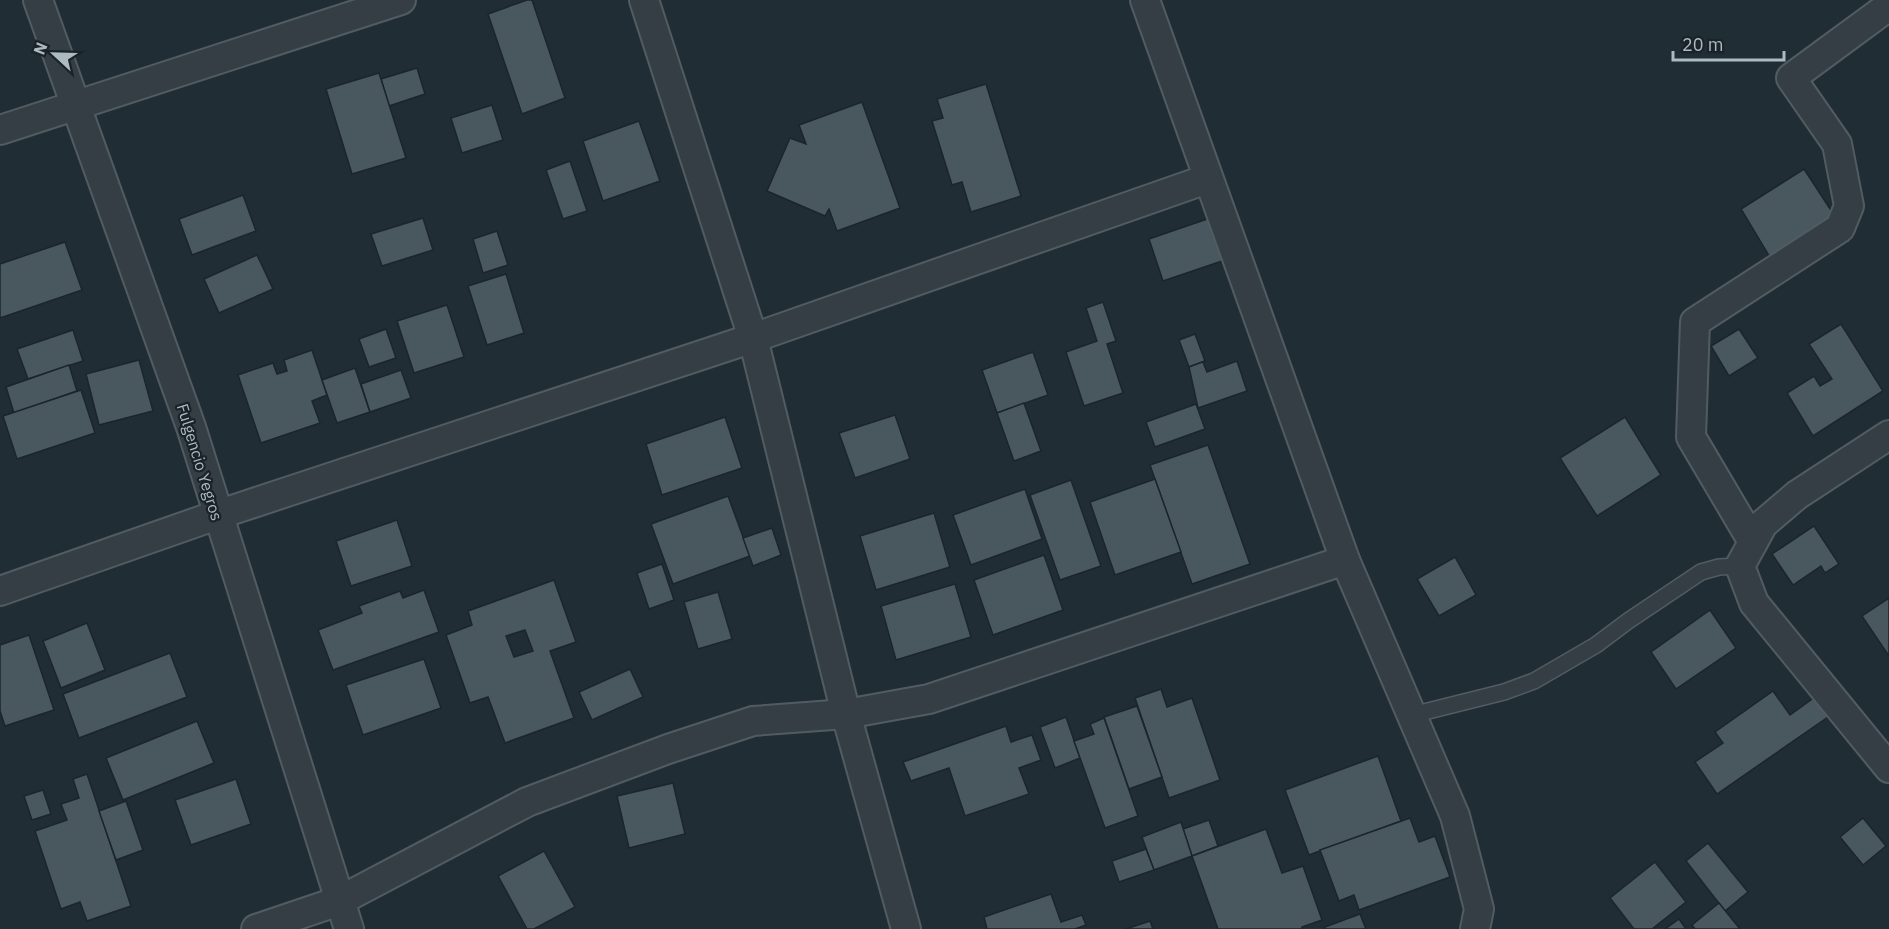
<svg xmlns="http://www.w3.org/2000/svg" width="1889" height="929" font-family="'IBM Plex Sans',sans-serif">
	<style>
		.building { fill: #49585f; stroke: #1b252b; stroke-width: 1.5; fill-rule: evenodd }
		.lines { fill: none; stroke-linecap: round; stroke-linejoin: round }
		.service-casing { stroke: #515c62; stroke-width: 18 }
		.minor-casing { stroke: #515c62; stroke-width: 32 }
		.service { stroke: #343e44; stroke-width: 15 }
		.minor { stroke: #343e44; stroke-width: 28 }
		.labels { text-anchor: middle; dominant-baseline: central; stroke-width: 4.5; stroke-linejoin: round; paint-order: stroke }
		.street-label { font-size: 16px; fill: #aebac1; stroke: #1a2329 }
	</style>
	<rect width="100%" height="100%" fill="#212d34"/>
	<g class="building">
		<path d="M527,0H532L565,98L522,114L488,14Z"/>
		<path d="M417,68L425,94L389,106L381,79Z"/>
		<path d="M379,73L406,158L352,174L326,89Z"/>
		<path d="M986,84L1021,196L971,212L962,182L952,185L932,121L943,118L937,99Z"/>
		<path d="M862,102L900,208L837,231L829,209L825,216L767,191L790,138L806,144L799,125Z"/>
		<path d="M492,105L503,140L462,153L451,118Z"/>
		<path d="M639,121L660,181L603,201L583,141Z"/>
		<path d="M570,161L587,211L563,219L546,170Z"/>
		<path d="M1804,169L1836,218L1771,259L1741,209Z"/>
		<path d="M243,195L256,231L192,255L179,219Z"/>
		<path d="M423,218L433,250L382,266L371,234Z"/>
		<path d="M1210,218L1225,260L1163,281L1149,239Z"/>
		<path d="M497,231L508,265L483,273L473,239Z"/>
		<path d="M65,242L82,290L0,318V264Z"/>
		<path d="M257,255L273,289L219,313L204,279Z"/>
		<path d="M506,274L524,333L487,345L468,286Z"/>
		<path d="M1103,302L1116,341L1107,344L1123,393L1084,406L1066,352L1097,341L1086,308Z"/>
		<path d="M447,305L464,357L414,373L397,321Z"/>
		<path d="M1841,324L1883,391L1813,436L1787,393L1814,376L1820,386L1832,379L1809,344Z"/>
		<path d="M386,329L396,358L369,367L359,339Z"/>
		<path d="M1739,329L1758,358L1729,376L1711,346Z"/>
		<path d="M73,330L83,361L28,379L17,349Z"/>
		<path d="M1195,334L1205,361L1189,367L1179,340Z"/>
		<path d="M312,350L327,395L312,401L320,423L261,443L238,375L273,363L277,374L287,371L284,360Z"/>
		<path d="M1033,352L1048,395L997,413L982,370Z"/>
		<path d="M139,360L153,411L99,425L86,374Z"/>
		<path d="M1205,361L1203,362L1207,372L1237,361L1247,391L1198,408L1189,367Z"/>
		<path d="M69,365L77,391L14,413L6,387Z"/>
		<path d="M355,368L370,412L337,423L322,380Z"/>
		<path d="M401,370L411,398L370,412L361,384Z"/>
		<path d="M81,390L95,433L17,459L3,416Z"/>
		<path d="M1024,403L1041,451L1014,461L997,413Z"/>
		<path d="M1196,404L1205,429L1155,447L1146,422Z"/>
		<path d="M895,415L910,459L855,478L839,433Z"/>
		<path d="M725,417L742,468L662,495L646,444Z"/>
		<path d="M1625,417L1661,475L1597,516L1560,458Z"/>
		<path d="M1208,445L1250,564L1192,584L1150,465Z"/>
		<path d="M1155,479L1181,552L1115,575L1090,502Z"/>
		<path d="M1071,480L1101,566L1060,580L1030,495Z"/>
		<path d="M1025,489L1042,539L971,565L953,515Z"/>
		<path d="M728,496L750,556L673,584L651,524Z"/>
		<path d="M934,513L950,567L876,590L860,536Z"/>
		<path d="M397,520L412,566L351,586L336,541Z"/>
		<path d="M1814,526L1839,564L1825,573L1821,566L1793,585L1772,554Z"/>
		<path d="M772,528L781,555L753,566L743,538Z"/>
		<path d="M1044,555L1063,610L993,635L974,580Z"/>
		<path d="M1455,557L1476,595L1439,616L1417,579Z"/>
		<path d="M662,564L674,600L649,609L637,573Z"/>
		<path d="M554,580L576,642L550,651L574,718L505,743L488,697L470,703L446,635L472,625L468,611ZM525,630L533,651L514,657L506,636Z"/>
		<path d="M955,584L971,637L896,660L881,606Z"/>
		<path d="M424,590L439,632L333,670L318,630L362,613L359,606L400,591L403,598Z"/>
		<path d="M718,592L732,639L698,649L684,602Z"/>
		<path d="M1889,598V656L1862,616Z"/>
		<path d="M1710,610L1736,648L1676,689L1651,652Z"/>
		<path d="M87,623L105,670L61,688L43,641Z"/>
		<path d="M29,635L54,710L5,726L0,711V645Z"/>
		<path d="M170,653L187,697L79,738L63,694Z"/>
		<path d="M424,659L441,708L363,735L346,685Z"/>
		<path d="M630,669L643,697L592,720L579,692Z"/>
		<path d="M1161,689L1167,707L1192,698L1220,780L1169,798L1135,698Z"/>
		<path d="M1773,691L1790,715L1815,697L1828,717L1717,794L1695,762L1723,743L1715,732Z"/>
		<path d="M1137,706L1162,777L1129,789L1104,717Z"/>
		<path d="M1066,717L1080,758L1055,768L1040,727Z"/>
		<path d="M1104,718L1138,816L1105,828L1074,741L1094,734L1090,724Z"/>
		<path d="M197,721L214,763L123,800L106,758Z"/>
		<path d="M1006,726L1011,742L1032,735L1041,760L1019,768L1029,794L965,816L949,768L911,781L903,762Z"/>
		<path d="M1378,756L1401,821L1309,855L1285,790Z"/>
		<path d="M87,774L131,906L87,921L80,902L61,909L35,831L67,820L61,804L79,798L73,779Z"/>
		<path d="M236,779L251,824L191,845L175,800Z"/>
		<path d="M673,783L685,834L629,848L617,796Z"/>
		<path d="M43,790L51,814L32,820L24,796Z"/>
		<path d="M126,801L143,850L116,860L99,811Z"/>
		<path d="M1410,818L1419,842L1435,836L1450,877L1359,910L1354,895L1339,901L1320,850Z"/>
		<path d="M1863,818L1886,846L1863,865L1840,837Z"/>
		<path d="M1209,820L1218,846L1192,856L1183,829Z"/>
		<path d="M1181,822L1192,856L1154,870L1142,837Z"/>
		<path d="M1266,829L1282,873L1303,866L1322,920L1302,927V929H1218L1192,856Z"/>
		<path d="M1708,843L1748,892L1725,911L1686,861Z"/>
		<path d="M1146,849L1154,870L1119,882L1112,861Z"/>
		<path d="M544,851L575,907L534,929H527L498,876Z"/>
		<path d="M1655,862L1686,902L1652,929H1634L1610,898Z"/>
		<path d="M1051,894L1061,922L1082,915L1086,925L1075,929H987L984,917Z"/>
		<path d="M1719,903L1740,929H1695L1692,925Z"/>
		<path d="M1360,914L1366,929H1325V927Z"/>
		<path d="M1679,919L1686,929H1665Z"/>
		<path d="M1150,921L1153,929H1126Z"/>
	</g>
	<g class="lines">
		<defs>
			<path id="service" d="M1412,715L1504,692L1534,681L1596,645L1628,621L1701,572L1719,567L1740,566"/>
			<g id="minor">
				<path d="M38,0L191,427L349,929"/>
				<path d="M644,0L753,338L846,714L906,929"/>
				<path d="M1145,0L1345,560L1455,816L1479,909L1475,929"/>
				<path d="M0,130L401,0"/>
				<path d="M1889,435L1797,495L1763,524L1740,566L1754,603L1889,768"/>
				<path d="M1753,542L1691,437L1695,322L1840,228L1849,206L1837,144L1791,78L1889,6"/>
				<path d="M0,591L217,515L753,338L1207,179"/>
				<path d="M256,929L339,901L527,802L668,749L753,721L846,714L929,699L1345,560"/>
			</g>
		</defs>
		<use href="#service" class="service-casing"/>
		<use href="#minor" class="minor-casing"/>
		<use href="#service" class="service"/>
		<use href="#minor" class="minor"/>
	</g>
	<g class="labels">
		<g class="street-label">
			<text transform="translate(200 462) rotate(73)">Fulgencio Yegros</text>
		</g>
	</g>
	<g transform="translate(54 54) rotate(292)" stroke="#1a2329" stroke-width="4.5" paint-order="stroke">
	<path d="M0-4.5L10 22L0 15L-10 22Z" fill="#aebac1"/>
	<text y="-9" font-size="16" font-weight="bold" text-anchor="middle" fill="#aebac1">N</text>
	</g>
	<path d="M1673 51v9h111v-9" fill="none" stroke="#aebac1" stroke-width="3"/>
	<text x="1682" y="51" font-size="18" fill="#aebac1" stroke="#1a2329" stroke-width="4.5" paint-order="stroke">20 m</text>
</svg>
